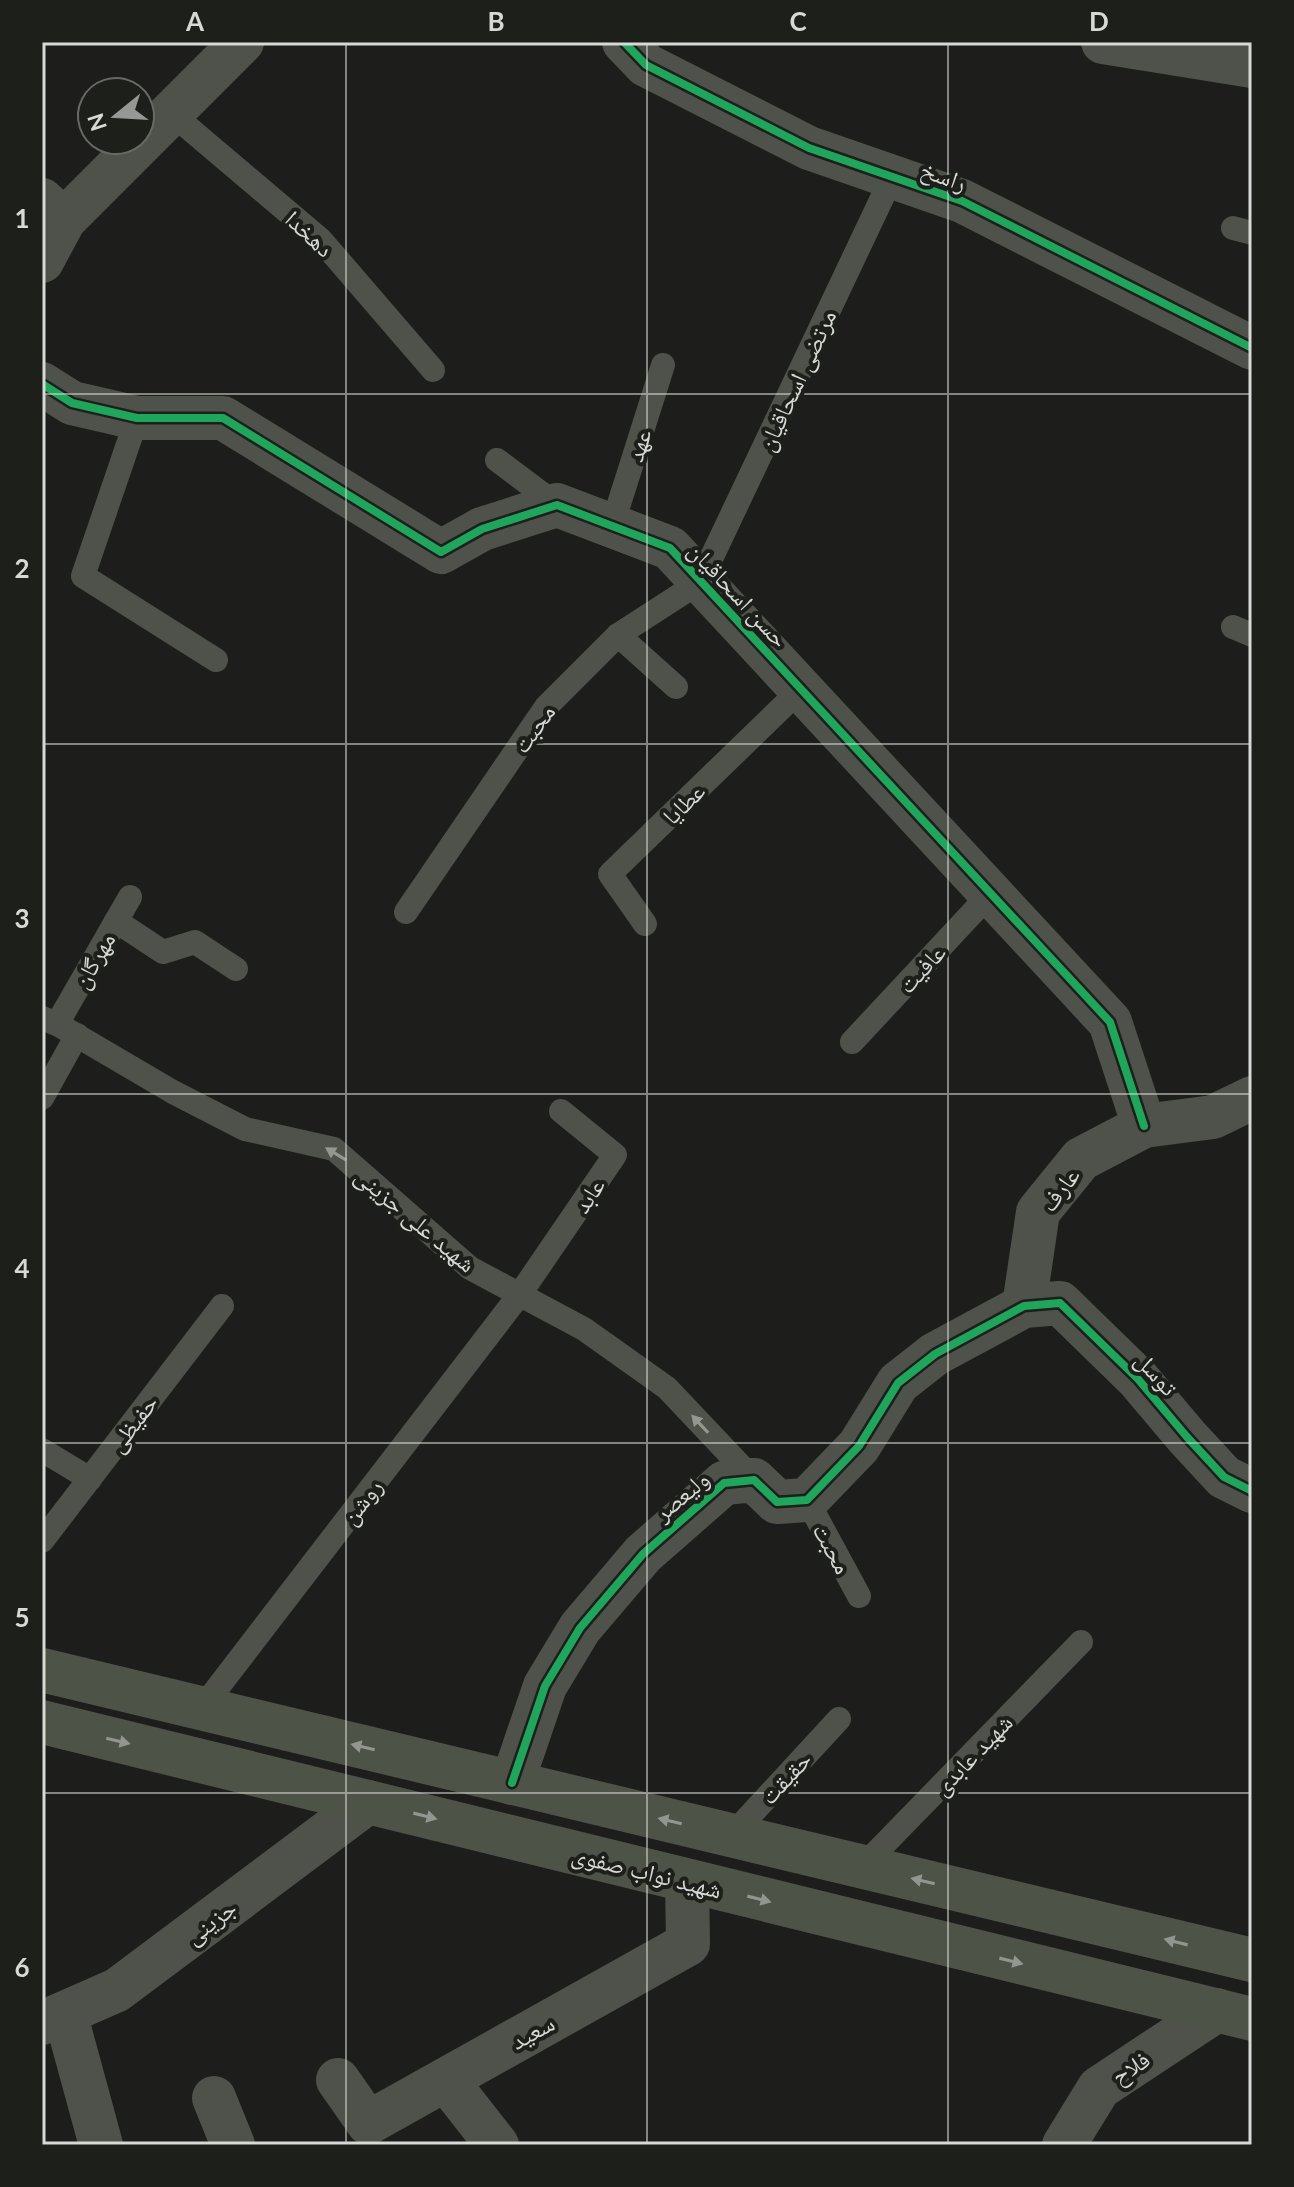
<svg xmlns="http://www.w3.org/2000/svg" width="1294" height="2187" font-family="Lato,'Noto Naskh Arabic',sans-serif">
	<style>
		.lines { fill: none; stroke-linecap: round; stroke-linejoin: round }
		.service { stroke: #4f524a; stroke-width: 24 }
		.minor { stroke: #4f524a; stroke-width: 44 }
		.tertiary { stroke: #4f524a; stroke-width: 44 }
		.secondary { stroke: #4e5348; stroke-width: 44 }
		.cycleway-casing { stroke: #1d1f1b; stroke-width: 13 }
		.cycleway { stroke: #20a55d; stroke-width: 8 }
		.oneway { fill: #949690 }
		.oneway2 { fill: #93968f }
		.grid { fill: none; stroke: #d8d9d6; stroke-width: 2; stroke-opacity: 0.55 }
		.labels { text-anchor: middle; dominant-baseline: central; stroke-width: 8; stroke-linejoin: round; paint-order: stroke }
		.street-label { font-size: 24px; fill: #d8d9d6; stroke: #1d1f1b }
		.neatline { fill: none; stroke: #d8d9d6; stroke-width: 3 }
		.grid-label { font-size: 26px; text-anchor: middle; font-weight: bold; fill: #d8d9d6 }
	</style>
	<rect width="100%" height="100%" fill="#1d1e1c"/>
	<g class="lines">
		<g class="service">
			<path d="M171,113L321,240L433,370"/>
			<path d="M1233,228L1252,233"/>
			<path d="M137,418L83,576L216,660"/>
			<path d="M497,460L557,505"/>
			<path d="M612,526L663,365"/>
			<path d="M1233,627L1252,635"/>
			<path d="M618,635L676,687"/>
			<path d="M406,912L546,707L618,635L700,582L892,177"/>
			<path d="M116,921L163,952L195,942L236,969"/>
			<path d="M645,924L610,874L800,690"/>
			<path d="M42,1018L57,1024L173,1092L245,1129L334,1149L470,1268L584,1329L667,1388L754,1480"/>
			<path d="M57,1024L130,897"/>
			<path d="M852,1042L990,894"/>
			<path d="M42,1098L77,1035"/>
			<path d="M42,1450L90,1479"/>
			<path d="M807,1500L859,1596"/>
			<path d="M42,1541L222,1306"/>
			<path d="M202,1708L520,1294L615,1155L561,1111"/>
			<path d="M732,1835L839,1719"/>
			<path d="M862,1867L1081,1642"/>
		</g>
		<g class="minor">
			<path d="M624,42L646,65L809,148L962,201L1252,348"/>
			<path d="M1103,42L1252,66"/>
			<path d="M42,200L64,220"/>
			<path d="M42,384L72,403L137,418H223L441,552L482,529L557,505L670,548L1110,1022L1144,1126"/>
			<path d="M1024,1306L1038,1212L1081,1159L1144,1126L1213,1117L1252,1098"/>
			<path d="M512,1783L545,1686L580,1628L643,1554L724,1483L754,1480L777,1502L807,1500L859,1446L898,1383L935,1354L1024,1306L1060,1303L1138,1379L1187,1437L1224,1477L1252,1491"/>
			<path d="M65,2013L101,2145"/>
			<path d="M42,2023L117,1990L368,1802"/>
			<path d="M338,2080L368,2123L688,1944L687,1881"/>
			<path d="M446,2080L497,2145"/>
			<path d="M214,2098L233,2145"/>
			<path d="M1064,2145L1099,2088L1217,2010"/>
		</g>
		<path class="tertiary" d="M42,261L64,220L242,42"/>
		<g class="secondary">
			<path d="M42,1670L1252,1960"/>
			<path d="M42,1722L1252,2019"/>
		</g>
		<defs>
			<g id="cycleway">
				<path d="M624,42L646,65L809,148L962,201L1252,348"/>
				<path d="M42,384L72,403L137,418H223L441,552L482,529L557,505L670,548L1110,1022L1144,1126"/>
				<path d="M512,1783L545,1686L580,1628L643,1554L724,1483L754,1480L777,1502L807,1500L859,1446L898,1383L935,1354L1024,1306L1060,1303L1138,1379L1187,1437L1224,1477L1252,1491"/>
			</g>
		</defs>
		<use href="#cycleway" class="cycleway-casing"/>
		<use href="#cycleway" class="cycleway"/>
	</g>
	<defs><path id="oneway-solid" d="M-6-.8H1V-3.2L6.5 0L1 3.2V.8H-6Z" transform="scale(2)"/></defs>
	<g class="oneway">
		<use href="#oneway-solid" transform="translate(336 1154) rotate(-149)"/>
		<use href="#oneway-solid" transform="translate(700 1424) rotate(-133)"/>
	</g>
	<g class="oneway2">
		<use href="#oneway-solid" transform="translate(118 1741) rotate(13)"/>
		<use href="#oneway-solid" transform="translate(363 1747) rotate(-167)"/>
		<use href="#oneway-solid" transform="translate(425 1816) rotate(14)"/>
		<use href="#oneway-solid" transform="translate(670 1821) rotate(-167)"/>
		<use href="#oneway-solid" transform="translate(923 1881) rotate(-167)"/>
		<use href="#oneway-solid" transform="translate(759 1899) rotate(14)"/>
		<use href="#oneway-solid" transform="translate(1176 1942) rotate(-166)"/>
		<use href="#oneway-solid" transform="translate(1011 1961) rotate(14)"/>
	</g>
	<path class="grid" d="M346,42V2145M647,42V2145M948,42V2145M42,394H1252M42,744H1252M42,1094H1252M42,1443H1252M42,1793H1252"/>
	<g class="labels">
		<g class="street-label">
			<text transform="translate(944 175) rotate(20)">راسخ</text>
			<text transform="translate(310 233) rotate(43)">دهخدا</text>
			<text transform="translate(796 380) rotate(-65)">مرتضی اسحاقیان</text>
			<text transform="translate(638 445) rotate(-72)">عهد</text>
			<text transform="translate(739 594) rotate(47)">حسن اسحاقیان</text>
			<text transform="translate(533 728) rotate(-54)">محبت</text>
			<text transform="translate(683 803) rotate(-44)">عطایا</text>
			<text transform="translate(93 960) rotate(-60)">مهرگان</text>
			<text transform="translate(921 968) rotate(-47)">عافیت</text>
			<text transform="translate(1059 1189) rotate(-53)">عارف</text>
			<text transform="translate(588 1195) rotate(-56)">عابد</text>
			<text transform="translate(416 1219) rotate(40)">شهید علی جزینی</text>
			<text transform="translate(1157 1373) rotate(48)">توسل</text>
			<text transform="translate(132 1423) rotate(-53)">حفیظی</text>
			<text transform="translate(681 1495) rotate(-40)">ولیعصر</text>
			<text transform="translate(361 1501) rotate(-52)">روشن</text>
			<text transform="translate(833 1548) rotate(61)">محبت</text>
			<text transform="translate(972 1754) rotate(-46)">شهید عابدی</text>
			<text transform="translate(785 1777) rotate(-47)">حقیقت</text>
			<text transform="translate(647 1871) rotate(14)">شهید نواب صفوی</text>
			<text transform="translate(210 1921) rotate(-37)">جزینی</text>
			<text transform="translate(532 2031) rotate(-29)">سعید</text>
			<text transform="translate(1130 2067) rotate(-33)">فلاح</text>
		</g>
	</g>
	<rect width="1294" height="2187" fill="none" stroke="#1d1f1b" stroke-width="88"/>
	<g transform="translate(116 116) rotate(252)"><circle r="38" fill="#1d1f1b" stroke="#686966" stroke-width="2"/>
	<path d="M0-6L14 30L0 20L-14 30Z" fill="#979895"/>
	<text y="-12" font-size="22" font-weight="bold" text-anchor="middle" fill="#d8d9d6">N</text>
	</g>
	<rect x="44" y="44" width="1206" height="2099" class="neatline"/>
	<g class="grid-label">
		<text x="195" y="31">A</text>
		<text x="496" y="31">B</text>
		<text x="798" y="31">C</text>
		<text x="1099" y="31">D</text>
		<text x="22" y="228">1</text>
		<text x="22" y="578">2</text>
		<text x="22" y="928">3</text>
		<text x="22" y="1278">4</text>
		<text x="22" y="1627">5</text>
		<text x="22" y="1977">6</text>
	</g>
</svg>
